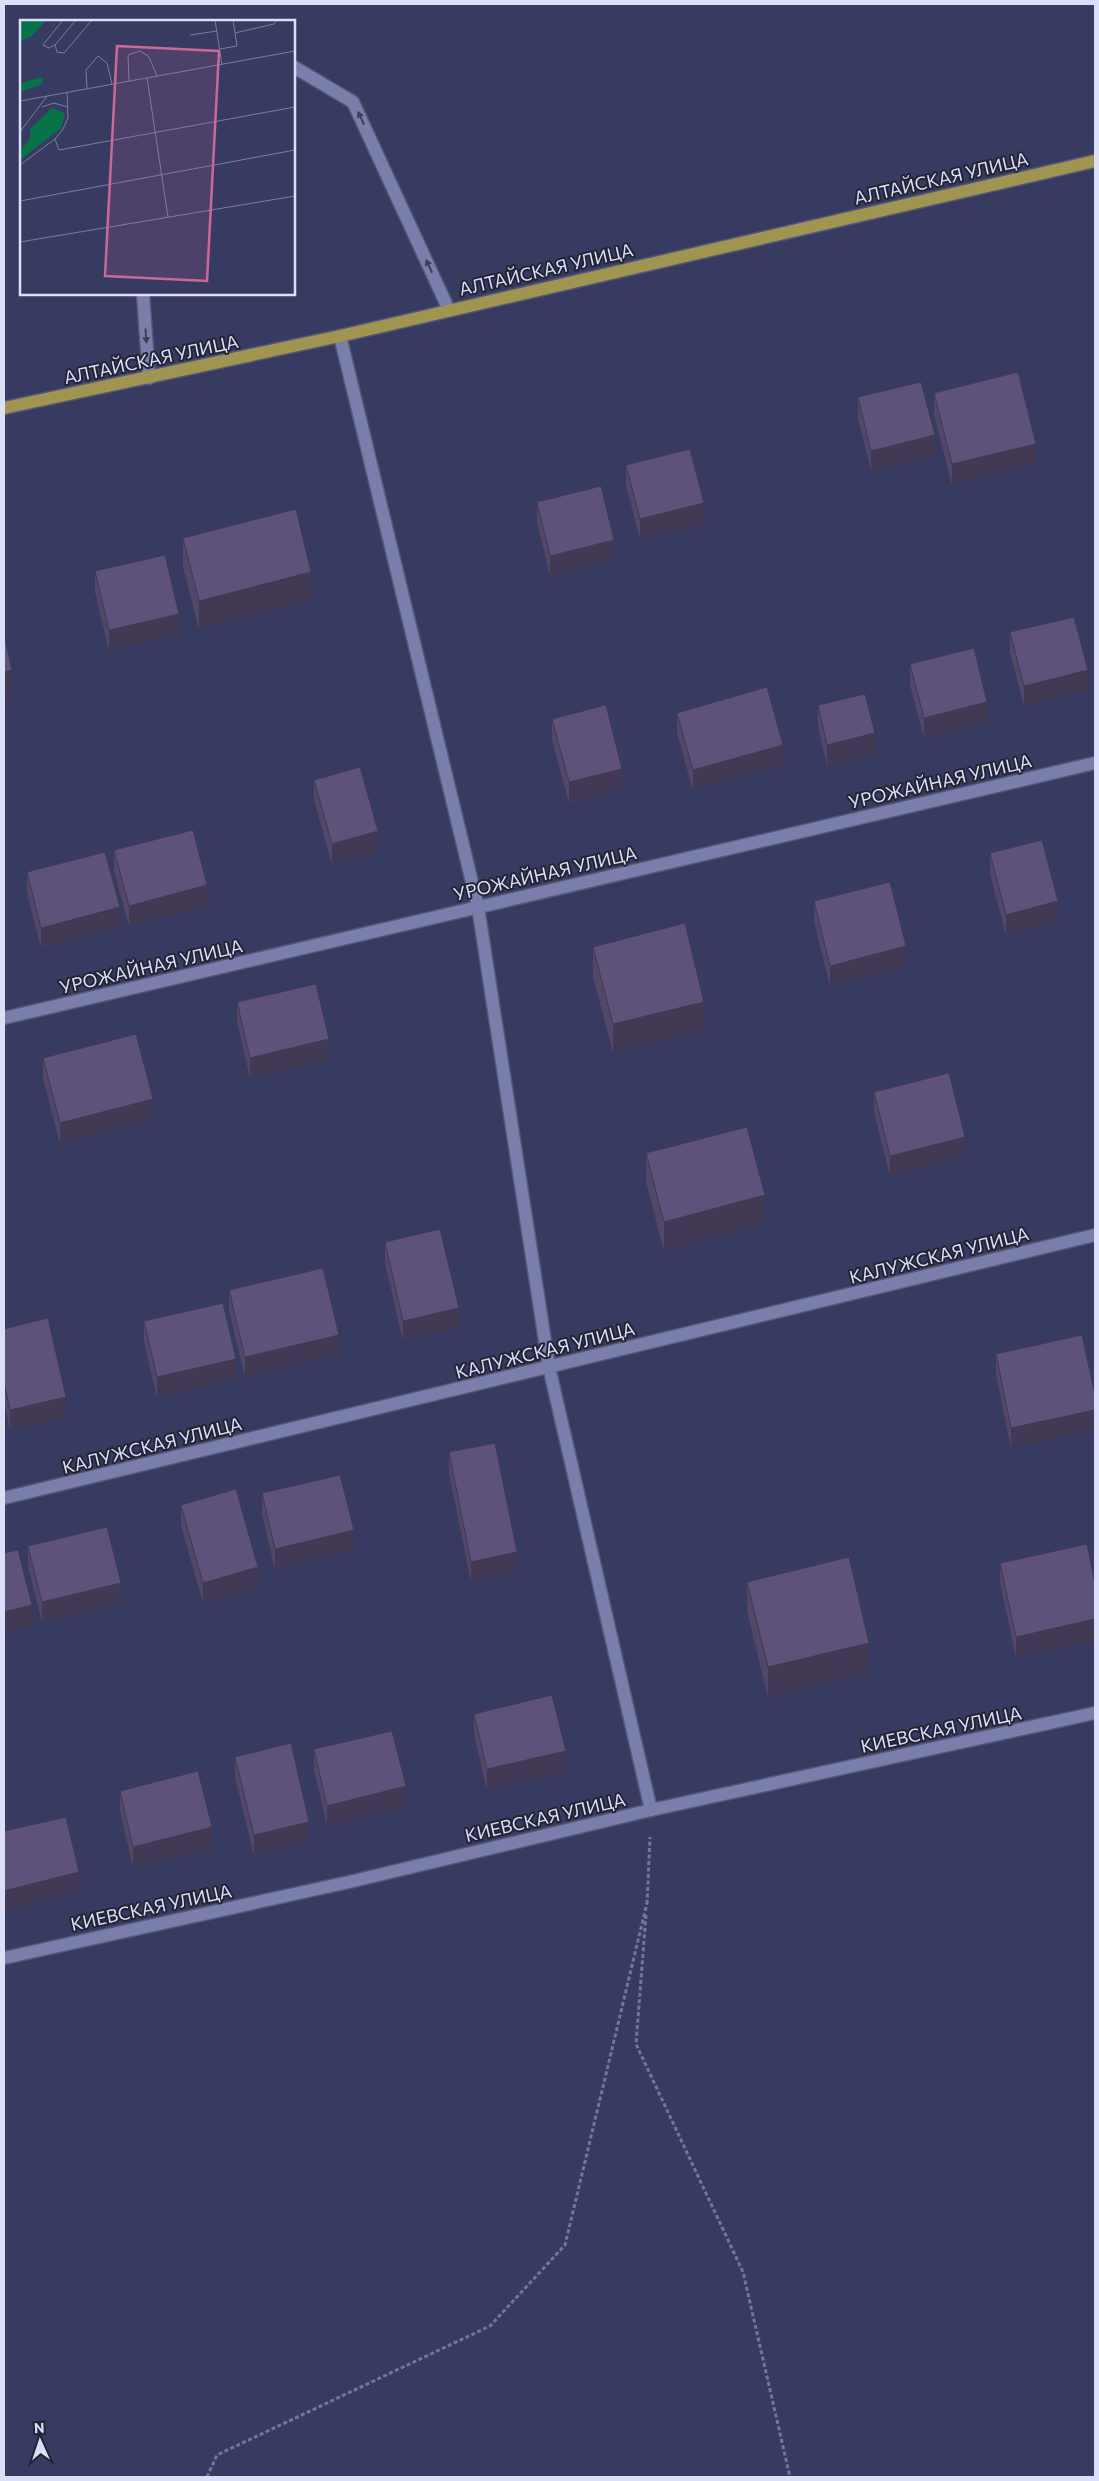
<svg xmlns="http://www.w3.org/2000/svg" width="1099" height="2481" font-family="Commissioner,sans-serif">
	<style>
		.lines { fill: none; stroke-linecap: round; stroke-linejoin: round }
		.minor-casing { stroke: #545777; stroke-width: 15 }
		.major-casing { stroke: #545777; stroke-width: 15 }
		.path { stroke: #737697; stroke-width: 3; stroke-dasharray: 4 2.5; stroke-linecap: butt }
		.minor { stroke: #797faa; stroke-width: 12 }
		.major { stroke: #9f9450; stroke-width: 12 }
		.wall { fill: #524769 }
		.shaded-wall { fill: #423955 }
		.building { fill: #5f527a; stroke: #423955 }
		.oneway { fill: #3d4059 }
		.labels { text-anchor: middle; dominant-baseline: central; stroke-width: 4; stroke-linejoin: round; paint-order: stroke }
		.street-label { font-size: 18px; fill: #dbdff7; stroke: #232536 }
		.inset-road { fill: none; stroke: #797d9d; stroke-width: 1 }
		.view { fill: #cc6899; fill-opacity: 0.15; stroke: #cc6899; stroke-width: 2.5 }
		.inset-edge { fill: none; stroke: #dbdff7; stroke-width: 2.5 }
	</style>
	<rect width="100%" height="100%" fill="#383b61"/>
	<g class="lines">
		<defs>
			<g id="minor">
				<path d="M294,67L353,102L449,310"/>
				<path d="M143,294L149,378"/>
				<path d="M340,336L478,907L549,1367L651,1810"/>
				<path d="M4,1018L1095,763"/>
				<path d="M4,1498L1095,1235"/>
				<path d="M4,1958L349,1882L651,1810L1095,1713"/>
			</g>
			<path id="major" d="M4,408L340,336L1095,161"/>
		</defs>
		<use href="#minor" class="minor-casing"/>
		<use href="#major" class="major-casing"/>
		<g class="path">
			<path d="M647,1904L650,1837"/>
			<path d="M646,1915L636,2044L743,2272L790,2477"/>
			<path d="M207,2477L217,2455L490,2326L565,2245L647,1903"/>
		</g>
		<use href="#minor" class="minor"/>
		<use href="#major" class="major"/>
	</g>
	<g class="wall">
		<path d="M934,393L1036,464L952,485L934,414Z"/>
		<path d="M858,397L935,455L871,471L858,418Z"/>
		<path d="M626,465L704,524L640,540L626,485Z"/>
		<path d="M537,502L614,560L550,576L537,522Z"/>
		<path d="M183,538L311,601L199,630L183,567Z"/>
		<path d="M95,571L179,634L109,651L95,592Z"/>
		<path d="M1010,632L1088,690L1024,706L1010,653Z"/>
		<path d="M910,664L987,722L924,738L910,685Z"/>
		<path d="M818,705L875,754L827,766L818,726Z"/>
		<path d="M677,713L783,765L693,790L677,733Z"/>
		<path d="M552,719L622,789L569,803L552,740Z"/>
		<path d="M314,780L378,852L332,865L314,800Z"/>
		<path d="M114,850L207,906L129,926L114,871Z"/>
		<path d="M990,853L1058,922L1006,935L990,874Z"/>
		<path d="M27,872L120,927L41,948L27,893Z"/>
		<path d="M814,901L906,967L830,986L814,921Z"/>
		<path d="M593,947L704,1031L613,1053L593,976Z"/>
		<path d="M237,1002L329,1060L250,1078L237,1022Z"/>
		<path d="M43,1058L153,1120L60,1144L43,1078Z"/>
		<path d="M874,1092L965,1157L890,1176L874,1112Z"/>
		<path d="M646,1153L765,1224L664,1251L646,1182Z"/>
		<path d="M385,1242L459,1328L403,1341L385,1263Z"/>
		<path d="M229,1290L339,1355L245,1377L229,1311Z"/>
		<path d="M144,1321L236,1379L157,1398L144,1342Z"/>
		<path d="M4,1329L66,1418L10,1430L4,1402Z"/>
		<path d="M1082,1335L1011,1448L996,1375V1354Z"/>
		<path d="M449,1452L517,1572L471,1582L449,1473Z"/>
		<path d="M262,1493L354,1550L275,1570L262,1514Z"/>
		<path d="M181,1505L258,1588L203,1603L181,1526Z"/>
		<path d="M28,1546L121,1603L42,1622L28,1567Z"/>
		<path d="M1000,1563L1095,1584V1640L1016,1657L1000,1583Z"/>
		<path d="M747,1582L869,1672L768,1697L747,1611Z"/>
		<path d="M474,1714L566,1771L487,1790L474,1734Z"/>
		<path d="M314,1749L406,1807L327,1826L314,1770Z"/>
		<path d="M235,1757L309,1843L254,1856L235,1777Z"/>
		<path d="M120,1791L212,1848L133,1867L120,1811Z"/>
	</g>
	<g class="shaded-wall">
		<path d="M935,435V455L871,471V451Z"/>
		<path d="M1036,444V464L952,485V464Z"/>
		<path d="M704,503V524L640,540V519Z"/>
		<path d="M614,540V560L550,576V556Z"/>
		<path d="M311,572V601L199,630V601Z"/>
		<path d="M179,614V634L109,651V630Z"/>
		<path d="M12,670V699L4,701V672Z"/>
		<path d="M1088,670V690L1024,706V686Z"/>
		<path d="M987,702V722L924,738V718Z"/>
		<path d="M875,733V754L827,766V745Z"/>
		<path d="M783,745V765L693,790V770Z"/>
		<path d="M622,769V789L569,803V782Z"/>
		<path d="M378,831V852L332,865V844Z"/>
		<path d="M207,885V906L129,926V906Z"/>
		<path d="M1058,901V922L1006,935V915Z"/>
		<path d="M120,907V927L41,948V928Z"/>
		<path d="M906,946V967L830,986V966Z"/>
		<path d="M704,1002V1031L613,1053V1024Z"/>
		<path d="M329,1039V1060L250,1078V1058Z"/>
		<path d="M153,1099V1120L60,1144V1123Z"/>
		<path d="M965,1137V1157L890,1176V1156Z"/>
		<path d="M765,1195V1224L664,1251V1222Z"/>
		<path d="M459,1308V1328L403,1341V1321Z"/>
		<path d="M339,1335V1355L245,1377V1357Z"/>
		<path d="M236,1359V1379L157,1398V1377Z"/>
		<path d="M66,1397V1418L10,1430V1410Z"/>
		<path d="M1095,1410V1430L1011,1448V1428Z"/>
		<path d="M354,1530V1550L275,1570V1549Z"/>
		<path d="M517,1552V1572L471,1582V1562Z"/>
		<path d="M258,1567V1588L203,1603V1583Z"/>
		<path d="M121,1583V1603L42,1622V1602Z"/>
		<path d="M32,1605V1626L4,1632V1612Z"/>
		<path d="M1095,1619V1640L1016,1657V1637Z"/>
		<path d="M869,1643V1672L768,1697V1667Z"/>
		<path d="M566,1751V1771L487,1790V1769Z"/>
		<path d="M406,1786V1807L327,1826V1806Z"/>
		<path d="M309,1822V1843L254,1856V1835Z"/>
		<path d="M212,1827V1848L133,1867V1847Z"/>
		<path d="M79,1872V1892L4,1911V1891Z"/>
	</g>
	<g class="building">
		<path d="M1018,372L1036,444L952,464L934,393Z"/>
		<path d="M921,382L935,435L871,451L858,397Z"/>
		<path d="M690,449L704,503L640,519L626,465Z"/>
		<path d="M601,486L614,540L550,556L537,502Z"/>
		<path d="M296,509L311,572L199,601L183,538Z"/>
		<path d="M165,555L179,614L109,630L95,571Z"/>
		<path d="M1074,617L1088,670L1024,686L1010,632Z"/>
		<path d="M4,635L12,670L4,672Z"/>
		<path d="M974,648L987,702L924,718L910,664Z"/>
		<path d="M767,687L783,745L693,770L677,713Z"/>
		<path d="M865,694L875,733L827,745L818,705Z"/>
		<path d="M606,705L622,769L569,782L552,719Z"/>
		<path d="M360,767L378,831L332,844L314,780Z"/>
		<path d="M193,830L207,885L129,906L114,850Z"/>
		<path d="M1042,840L1058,901L1006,915L990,853Z"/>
		<path d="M105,852L120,907L41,928L27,872Z"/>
		<path d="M890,882L906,946L830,966L814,901Z"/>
		<path d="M685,923L704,1002L613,1024L593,947Z"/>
		<path d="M316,984L329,1039L250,1058L237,1002Z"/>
		<path d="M136,1034L153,1099L60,1123L43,1058Z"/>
		<path d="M949,1073L965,1137L890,1156L874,1092Z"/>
		<path d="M747,1127L765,1195L664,1222L646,1153Z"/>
		<path d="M440,1229L459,1308L403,1321L385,1242Z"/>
		<path d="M323,1268L339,1335L245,1357L229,1290Z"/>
		<path d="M223,1303L236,1359L157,1377L144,1321Z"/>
		<path d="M48,1318L66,1397L10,1410L4,1382V1329Z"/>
		<path d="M1082,1335L1095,1395V1410L1011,1428L996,1354Z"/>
		<path d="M495,1443L517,1552L471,1562L449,1452Z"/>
		<path d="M340,1475L354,1530L275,1549L262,1493Z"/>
		<path d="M236,1489L258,1567L203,1583L181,1505Z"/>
		<path d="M107,1527L121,1583L42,1602L28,1546Z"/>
		<path d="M1087,1544L1095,1584V1619L1016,1637L1000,1563Z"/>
		<path d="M18,1550L32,1605L4,1612V1553Z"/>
		<path d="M849,1557L869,1643L768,1667L747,1582Z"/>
		<path d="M552,1695L566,1751L487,1769L474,1714Z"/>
		<path d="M392,1731L406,1786L327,1806L314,1749Z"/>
		<path d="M291,1743L309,1822L254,1835L235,1757Z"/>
		<path d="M198,1771L212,1827L133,1847L120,1791Z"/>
		<path d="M66,1817L79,1872L4,1891V1831Z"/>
	</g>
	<defs><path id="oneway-solid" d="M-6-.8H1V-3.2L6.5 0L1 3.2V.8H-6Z" transform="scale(1.25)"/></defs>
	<g class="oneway">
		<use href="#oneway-solid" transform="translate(361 118) rotate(-115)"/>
		<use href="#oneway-solid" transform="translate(429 266) rotate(-115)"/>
		<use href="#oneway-solid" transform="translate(146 336) rotate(86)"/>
	</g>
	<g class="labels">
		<g class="street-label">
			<text transform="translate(941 178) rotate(-13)">АЛТАЙСКАЯ УЛИЦА</text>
			<text transform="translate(546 269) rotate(-13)">АЛТАЙСКАЯ УЛИЦА</text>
			<text transform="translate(151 359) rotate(-12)">АЛТАЙСКАЯ УЛИЦА</text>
			<text transform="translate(940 781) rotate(-13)">УРОЖАЙНАЯ УЛИЦА</text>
			<text transform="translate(545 873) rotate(-13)">УРОЖАЙНАЯ УЛИЦА</text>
			<text transform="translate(151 966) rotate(-13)">УРОЖАЙНАЯ УЛИЦА</text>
			<text transform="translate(939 1255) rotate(-14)">КАЛУЖСКАЯ УЛИЦА</text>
			<text transform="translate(545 1350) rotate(-14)">КАЛУЖСКАЯ УЛИЦА</text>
			<text transform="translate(152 1445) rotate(-14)">КАЛУЖСКАЯ УЛИЦА</text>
			<text transform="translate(941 1729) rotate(-12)">КИЕВСКАЯ УЛИЦА</text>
			<text transform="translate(545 1817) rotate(-13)">КИЕВСКАЯ УЛИЦА</text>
			<text transform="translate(151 1907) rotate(-12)">КИЕВСКАЯ УЛИЦА</text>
		</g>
	</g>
	<g transform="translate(20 20)">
		<rect width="275" height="275" fill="#383b61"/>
		<path d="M0,0H26L11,17L0,21ZM20,57L24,59L20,65L0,72V64ZM32,88L45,93L41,108L0,140V130L10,119V109Z" fill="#067348"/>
		<path class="inset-road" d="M56,0L35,25L37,32L44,33L72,0M195,0L202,45M215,13L254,4L257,0M170,15L197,11M35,25L29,28L23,25L43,0M200,29L217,26L213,0M127,58L148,197M109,61L108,35L120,31L129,37L137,56M67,69L66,50L78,36L87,43L92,64M0,81L275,31M22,87L34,83L48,87M0,112L27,76M35,119L39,130L275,87M0,145L35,119L43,109L48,98L47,72M0,181L275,130M0,222L275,176"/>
		<path class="view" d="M97,26L199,31L187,261L85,256Z"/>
		<rect width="275" height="275" class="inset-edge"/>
	</g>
	<rect width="1099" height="2481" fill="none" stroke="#dbdff7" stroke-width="10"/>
	<g transform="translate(40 2441) rotate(357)" stroke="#232536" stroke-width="4" paint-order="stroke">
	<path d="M0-4L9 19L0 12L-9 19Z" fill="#dbdff7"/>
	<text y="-8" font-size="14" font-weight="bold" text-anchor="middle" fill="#dbdff7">N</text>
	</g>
</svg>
